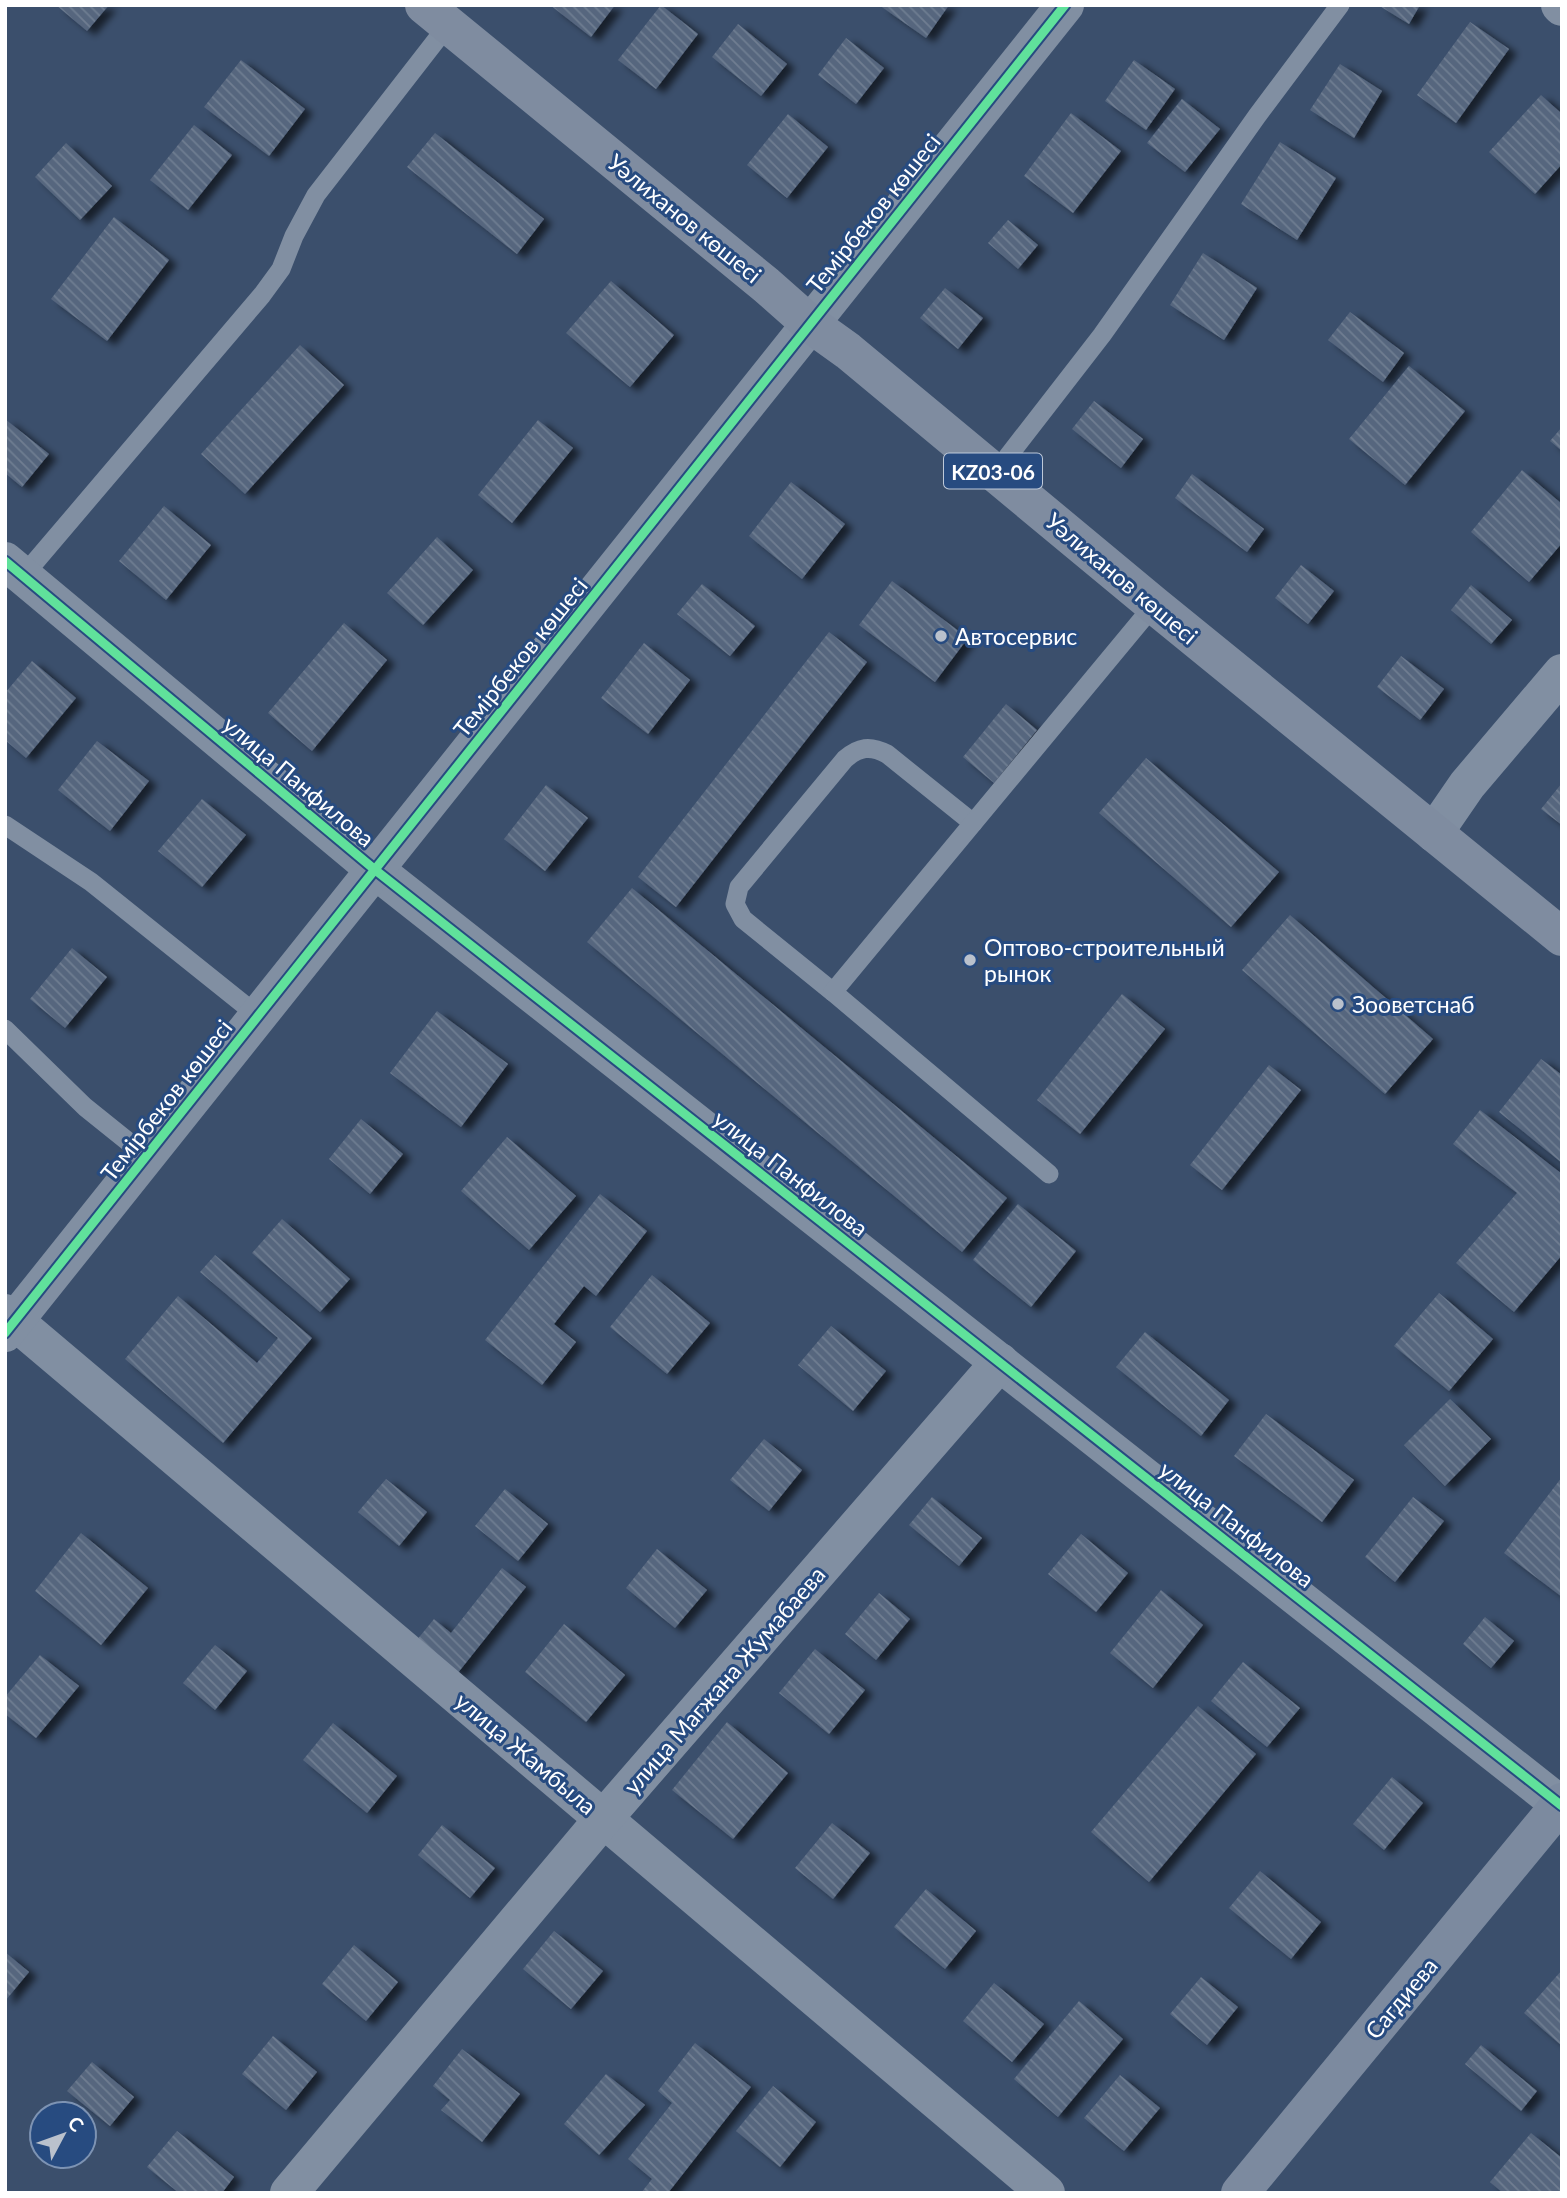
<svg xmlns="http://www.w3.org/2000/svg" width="1567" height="2198" font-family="Lato,sans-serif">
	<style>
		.building { fill: url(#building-back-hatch); filter: url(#shadow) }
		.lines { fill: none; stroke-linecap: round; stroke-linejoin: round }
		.lane { stroke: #818fa2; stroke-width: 19 }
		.street { stroke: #818fa2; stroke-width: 38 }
		.secondary { stroke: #7c8a9f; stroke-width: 38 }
		.primary { stroke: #7f8ca0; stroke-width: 38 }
		.cycleway-casing { stroke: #274b80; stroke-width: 13 }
		.cycleway { stroke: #60e19b; stroke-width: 9 }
		.poi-dot { fill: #bac1cc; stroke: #274b80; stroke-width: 2.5 }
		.labels { text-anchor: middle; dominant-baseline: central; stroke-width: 6; stroke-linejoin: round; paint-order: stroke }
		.shield { fill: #274b80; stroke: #bec9d9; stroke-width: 2 }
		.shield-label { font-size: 21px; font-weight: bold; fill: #fff }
		.street-label { font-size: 23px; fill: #fff; stroke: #274b80 }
		.poi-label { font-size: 23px; fill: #fff; stroke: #274b80; text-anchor: start }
	</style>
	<defs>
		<pattern id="building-back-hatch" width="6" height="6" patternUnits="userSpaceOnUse" patternTransform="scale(1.75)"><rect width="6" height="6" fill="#56667e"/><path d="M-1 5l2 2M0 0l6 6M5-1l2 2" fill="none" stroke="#6f7d91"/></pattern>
		<filter id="shadow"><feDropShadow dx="8" dy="4.5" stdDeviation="3.5" flood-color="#0009"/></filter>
	</defs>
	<rect width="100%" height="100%" fill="#3b4f6c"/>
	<g class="building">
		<path d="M56,5H109L87,31Z"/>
		<path d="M550,5H615L591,37Z"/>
		<path d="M661,5L698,34L656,89L618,60Z"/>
		<path d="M879,5H949L926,38Z"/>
		<path d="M1378,5H1420L1409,24Z"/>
		<path d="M1470,22L1509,49L1456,123L1417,95Z"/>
		<path d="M738,24L787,64L761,96L712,57Z"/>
		<path d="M846,38L884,68L856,104L818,75Z"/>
		<path d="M241,60L305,109L269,156L204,107Z"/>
		<path d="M1134,60L1175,89L1146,130L1105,101Z"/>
		<path d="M1340,64L1382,91L1354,138L1310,110Z"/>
		<path d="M1541,95L1562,114V164L1535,194L1489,152Z"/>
		<path d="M1182,99L1220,129L1185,172L1147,143Z"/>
		<path d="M1071,113L1121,151L1073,213L1024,176Z"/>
		<path d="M788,114L828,147L787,198L747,165Z"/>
		<path d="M194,125L232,155L188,210L150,180Z"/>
		<path d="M435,133L544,219L517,254L407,167Z"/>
		<path d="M1280,142L1336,178L1297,240L1241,204Z"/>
		<path d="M66,143L112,186L80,220L35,177Z"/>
		<path d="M114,217L169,260L107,341L51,299Z"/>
		<path d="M1008,220L1038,245L1018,269L988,243Z"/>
		<path d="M1203,253L1257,288L1224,340L1170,305Z"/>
		<path d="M611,281L674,335L630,387L566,333Z"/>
		<path d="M945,288L983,318L958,349L920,318Z"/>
		<path d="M1350,312L1404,353L1383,382L1328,340Z"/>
		<path d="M300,345L344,385L245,494L201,454Z"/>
		<path d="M1409,366L1465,411L1405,485L1349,439Z"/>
		<path d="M1094,401L1143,439L1121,468L1072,429Z"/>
		<path d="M5,419L49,454L22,487L5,473Z"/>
		<path d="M538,420L573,448L512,523L478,495Z"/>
		<path d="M1562,427V451L1550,441Z"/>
		<path d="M1522,470L1562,504V543L1529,582L1471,532Z"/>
		<path d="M1192,474L1264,529L1247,552L1175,498Z"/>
		<path d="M791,482L845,524L802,579L749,536Z"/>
		<path d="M164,506L211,545L166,600L119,561Z"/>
		<path d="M437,537L473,570L423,625L387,593Z"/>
		<path d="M1301,565L1334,591L1308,624L1275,598Z"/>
		<path d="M892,581L968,638L935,682L859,625Z"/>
		<path d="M702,584L755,626L730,656L677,614Z"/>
		<path d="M1471,585L1512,620L1491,644L1451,610Z"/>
		<path d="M344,623L387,660L312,751L268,713Z"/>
		<path d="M829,632L867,662L676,907L638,877Z"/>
		<path d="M644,643L690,680L648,734L601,698Z"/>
		<path d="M1401,656L1444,689L1420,720L1377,687Z"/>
		<path d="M32,661L76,698L26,758L5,740V693Z"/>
		<path d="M1006,704L1037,730L994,783L963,757Z"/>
		<path d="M97,741L149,781L110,831L58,790Z"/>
		<path d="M1146,758L1279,872L1231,927L1099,813Z"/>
		<path d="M1562,783V825L1541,809Z"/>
		<path d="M546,785L588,818L545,871L504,839Z"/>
		<path d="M202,799L246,835L202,887L158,851Z"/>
		<path d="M632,888L1007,1198L962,1252L587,942Z"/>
		<path d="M1290,915L1433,1039L1385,1094L1242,970Z"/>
		<path d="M72,948L107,977L65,1028L30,999Z"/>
		<path d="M1122,994L1165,1029L1080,1134L1037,1100Z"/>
		<path d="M437,1011L508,1064L461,1127L390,1073Z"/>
		<path d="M1541,1059L1562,1075V1163L1499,1112Z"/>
		<path d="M1269,1065L1301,1090L1222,1190L1190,1165Z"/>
		<path d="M1480,1110L1562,1174V1255L1514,1312L1456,1263L1517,1193L1453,1144Z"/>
		<path d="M361,1119L403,1154L370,1194L329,1159Z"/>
		<path d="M507,1137L576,1196L529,1250L461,1191Z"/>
		<path d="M600,1194L647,1231L596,1296L584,1286L554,1324L576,1342L542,1385L485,1340Z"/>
		<path d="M1018,1204L1076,1251L1031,1307L973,1260Z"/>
		<path d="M282,1219L350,1279L320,1312L252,1253Z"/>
		<path d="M215,1255L312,1338L223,1443L125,1359L178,1296L257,1363L278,1338L200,1272Z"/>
		<path d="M652,1275L710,1323L667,1374L610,1327Z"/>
		<path d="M1439,1293L1493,1339L1449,1391L1394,1346Z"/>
		<path d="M831,1326L886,1371L853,1411L798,1365Z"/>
		<path d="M1145,1332L1229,1400L1201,1436L1116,1367Z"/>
		<path d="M1450,1399L1491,1439L1445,1486L1404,1445Z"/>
		<path d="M1266,1414L1354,1480L1322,1522L1234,1456Z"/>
		<path d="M764,1439L802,1470L769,1511L730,1480Z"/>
		<path d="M1562,1477V1597L1504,1553Z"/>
		<path d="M386,1479L427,1512L399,1546L358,1512Z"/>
		<path d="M505,1489L548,1524L518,1561L475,1526Z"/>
		<path d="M932,1497L982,1538L959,1566L909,1525Z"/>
		<path d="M1413,1497L1444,1521L1395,1582L1365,1557Z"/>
		<path d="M81,1533L148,1588L101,1645L35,1591Z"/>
		<path d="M1081,1534L1128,1573L1096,1612L1048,1574Z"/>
		<path d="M657,1549L707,1590L675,1628L626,1588Z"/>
		<path d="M502,1568L526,1587L457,1674L416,1641L434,1619L451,1633Z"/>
		<path d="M1161,1590L1203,1625L1153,1688L1110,1653Z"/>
		<path d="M879,1593L910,1619L876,1660L845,1634Z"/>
		<path d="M1485,1617L1514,1641L1491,1668L1463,1644Z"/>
		<path d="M564,1624L625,1675L586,1722L525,1672Z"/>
		<path d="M215,1645L247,1671L215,1710L183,1683Z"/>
		<path d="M815,1649L865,1690L829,1734L779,1693Z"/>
		<path d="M40,1655L79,1686L36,1738L5,1714V1697Z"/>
		<path d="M1243,1662L1300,1708L1267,1747L1211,1701Z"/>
		<path d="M1198,1706L1256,1754L1149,1882L1091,1832Z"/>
		<path d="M727,1722L788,1773L733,1839L672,1790Z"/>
		<path d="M333,1723L397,1776L367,1813L303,1760Z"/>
		<path d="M1392,1777L1423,1803L1384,1850L1353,1824Z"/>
		<path d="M832,1823L870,1853L833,1899L795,1868Z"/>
		<path d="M442,1825L495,1868L470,1898L418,1855Z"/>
		<path d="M1260,1871L1321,1922L1291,1959L1229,1908Z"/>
		<path d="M926,1889L976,1931L945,1969L894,1927Z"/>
		<path d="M554,1931L603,1971L571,2009L523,1969Z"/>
		<path d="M354,1945L398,1982L366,2021L322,1984Z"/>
		<path d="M5,1952L29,1972L5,2001Z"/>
		<path d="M1562,1970V2046L1524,2013Z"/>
		<path d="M1201,1977L1238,2007L1207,2045L1170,2014Z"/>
		<path d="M994,1983L1044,2024L1012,2062L963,2021Z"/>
		<path d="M1079,2001L1123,2039L1058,2117L1014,2079Z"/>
		<path d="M273,2036L317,2072L286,2110L242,2074Z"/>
		<path d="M695,2043L751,2087L668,2193H641L652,2179L628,2159L672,2103L658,2091Z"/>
		<path d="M1481,2045L1537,2091L1521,2111L1465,2064Z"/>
		<path d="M462,2049L520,2094L482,2142L441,2110L450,2100L433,2086Z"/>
		<path d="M92,2062L134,2097L110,2126L67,2091Z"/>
		<path d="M606,2074L645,2105L599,2155L564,2124Z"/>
		<path d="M1120,2075L1160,2108L1124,2151L1084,2118Z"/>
		<path d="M773,2086L816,2122L780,2167L736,2131Z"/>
		<path d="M177,2131L234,2177L222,2193H179L147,2167Z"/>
		<path d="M1531,2133L1562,2158V2193H1503L1490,2182Z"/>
	</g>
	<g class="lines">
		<g class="lane">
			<path d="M995,473L1102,335L1257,116L1340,5"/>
			<path d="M23,576L262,295L281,269L294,236L316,195L448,25"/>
			<path d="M5,825L91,882L257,1015"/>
			<path d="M833,992L743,919L735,904L739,887L845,759C859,747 870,745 887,754L973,823"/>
			<path d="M5,1029L85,1107L146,1156"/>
			<path d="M1049,1174L833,992L1154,605"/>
		</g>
		<g class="street">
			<path d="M1560,5L1562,7"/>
			<path d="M5,561L374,869L1562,1806"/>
			<path d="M1434,833L1467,785L1562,673"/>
			<path d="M5,1313L1046,2193"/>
			<path d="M5,1333L1065,5"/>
			<path d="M289,2193L604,1818L1000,1362"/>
		</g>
		<path class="secondary" d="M1240,2193L1562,1802"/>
		<path class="primary" d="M424,5L766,285L809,323L848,351L1154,605L1562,937"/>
		<defs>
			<g id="cycleway">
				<path d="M5,561L374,869L1562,1806"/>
				<path d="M5,1333L1065,5"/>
			</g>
		</defs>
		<use href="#cycleway" class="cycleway-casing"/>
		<use href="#cycleway" class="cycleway"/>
	</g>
	<g class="poi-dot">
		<circle cx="941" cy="636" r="7"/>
		<circle cx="970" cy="960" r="7"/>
		<circle cx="1338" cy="1004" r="7"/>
	</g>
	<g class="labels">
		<rect class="shield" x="944" y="453.5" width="98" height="35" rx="5"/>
		<g class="shield-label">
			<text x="993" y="471">KZ03-06</text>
		</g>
		<g class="street-label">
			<text transform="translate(873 213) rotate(-51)">Темірбеков көшесі</text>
			<text transform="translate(685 218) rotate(39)">Уәлиханов көшесі</text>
			<text transform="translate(1122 578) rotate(40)">Уәлиханов көшесі</text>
			<text transform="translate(520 657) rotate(-51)">Темірбеков көшесі</text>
			<text transform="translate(299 781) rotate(40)">улица Панфилова</text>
			<text transform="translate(166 1100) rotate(-52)">Темірбеков көшесі</text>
			<text transform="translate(791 1173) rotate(38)">улица Панфилова</text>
			<text transform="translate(1237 1524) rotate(38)">улица Панфилова</text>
			<text transform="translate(724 1680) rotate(-49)">улица Магжана Жумабаева</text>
			<text transform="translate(526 1753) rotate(40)">улица Жамбыла</text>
			<text transform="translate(1401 1998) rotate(-50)">Сагдиева</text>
		</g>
		<g class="poi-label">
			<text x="955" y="636">Автосервис</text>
			<text x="984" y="947">Оптово-строительный<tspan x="984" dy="26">рынок</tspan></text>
			<text x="1352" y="1004">Зооветснаб</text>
		</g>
	</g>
	<rect width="1567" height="2198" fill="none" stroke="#ffffff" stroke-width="14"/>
	<g transform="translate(63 2135) rotate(49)"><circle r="33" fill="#274b80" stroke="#7d93b3" stroke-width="2"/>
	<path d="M0-5L12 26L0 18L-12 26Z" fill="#bac1cc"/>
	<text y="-10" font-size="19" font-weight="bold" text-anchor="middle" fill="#ffffff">С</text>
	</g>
</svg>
